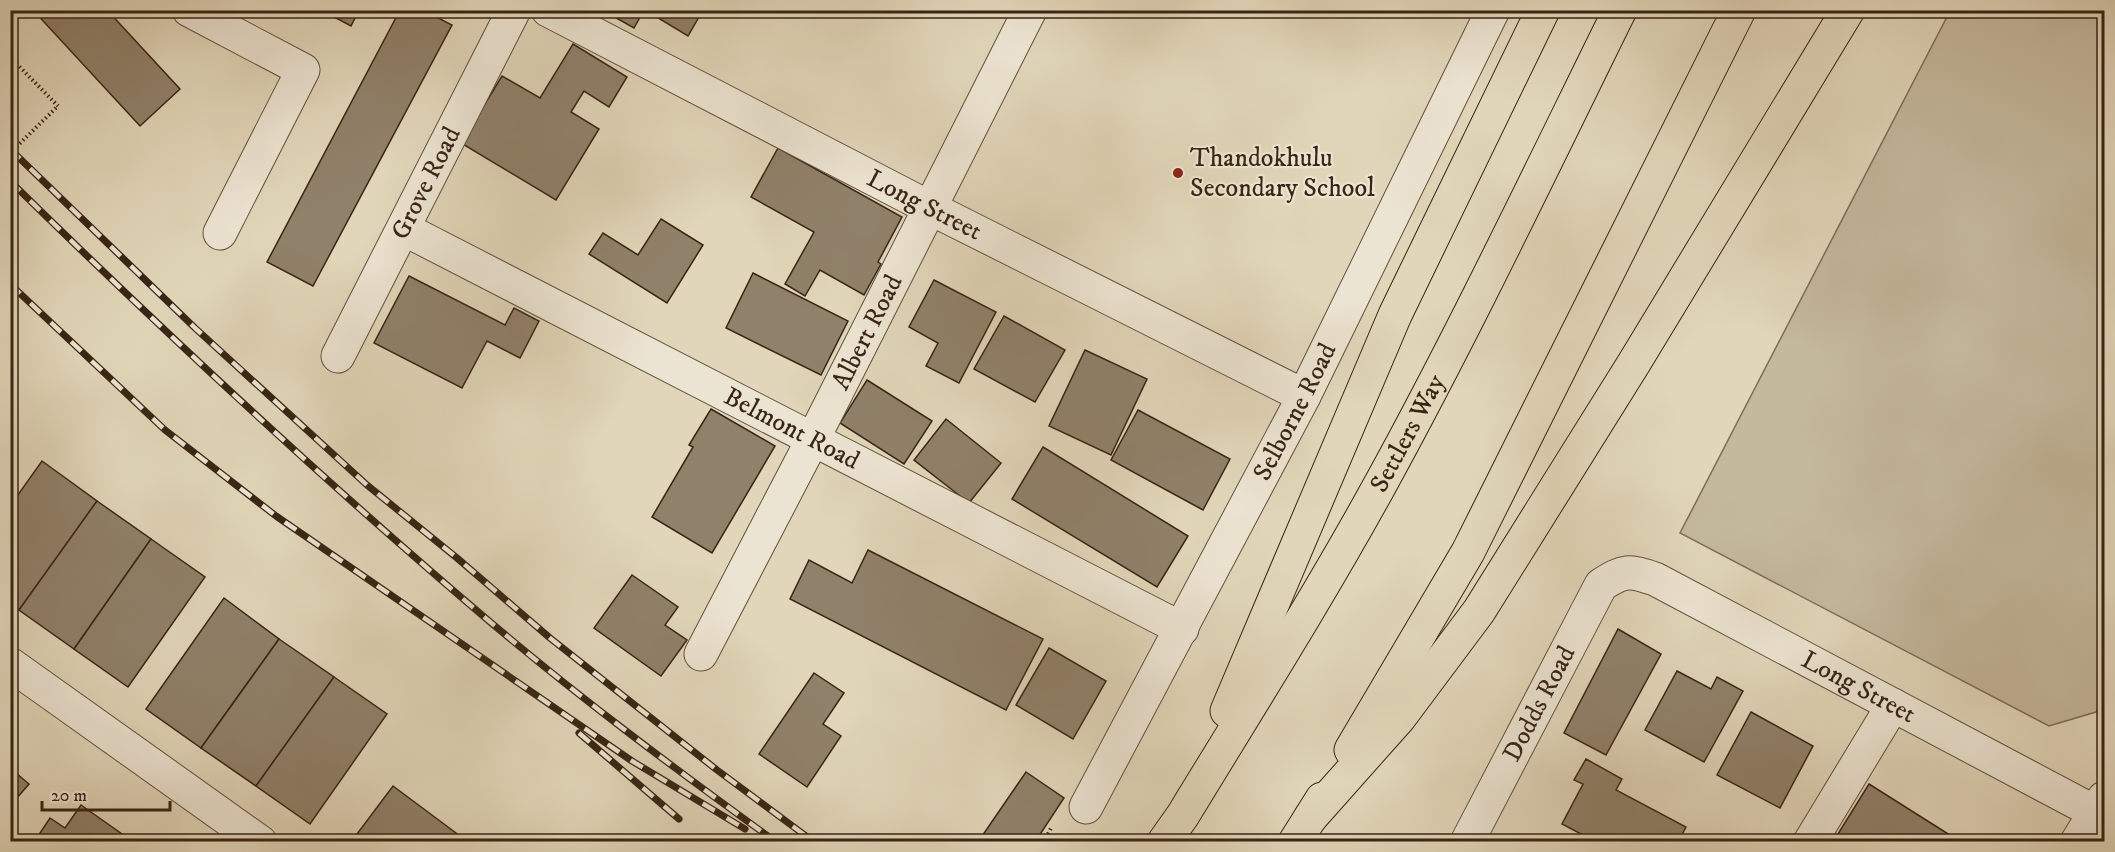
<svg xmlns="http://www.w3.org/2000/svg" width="2115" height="852" font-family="'IM FELL DW Pica',serif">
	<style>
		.green { fill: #c4b89d; stroke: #7e6e58; stroke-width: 1.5 }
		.building { fill: #90816a; stroke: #382514; stroke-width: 1.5 }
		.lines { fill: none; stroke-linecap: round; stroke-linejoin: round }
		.minor-casing { stroke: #62513d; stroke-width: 35 }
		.highway-casing { stroke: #382514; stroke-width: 35 }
		.path { stroke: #382514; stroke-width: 4; stroke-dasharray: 1.5 3; stroke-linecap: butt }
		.minor { stroke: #ece4d2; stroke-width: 33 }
		.highway { stroke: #e1d6b9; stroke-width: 33 }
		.rail-casing { stroke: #382514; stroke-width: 7 }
		.rail { stroke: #ece4d2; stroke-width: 4.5; stroke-dasharray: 14; stroke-linecap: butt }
		.path-bridge { stroke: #382514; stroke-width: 4; stroke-dasharray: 1.5 3; stroke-linecap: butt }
		.poi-dot { fill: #8f2418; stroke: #ece4d2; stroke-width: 2 }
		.labels { text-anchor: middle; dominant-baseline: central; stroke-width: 4.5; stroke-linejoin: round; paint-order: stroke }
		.poi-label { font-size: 26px; fill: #382514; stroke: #ece4d2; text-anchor: start }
		.street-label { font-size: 26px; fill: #382514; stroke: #ece4d2 }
	</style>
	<rect width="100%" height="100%" fill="#e1d6b9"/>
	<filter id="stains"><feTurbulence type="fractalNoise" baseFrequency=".00333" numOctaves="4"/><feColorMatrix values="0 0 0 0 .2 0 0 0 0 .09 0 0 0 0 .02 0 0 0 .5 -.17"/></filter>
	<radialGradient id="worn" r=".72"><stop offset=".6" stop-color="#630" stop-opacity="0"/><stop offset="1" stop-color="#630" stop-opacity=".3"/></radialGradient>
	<path class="green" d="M1950,11H2104V698L2096,712L2049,726L1680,533Z"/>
	<g class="building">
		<path d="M33,10H107L180,89L140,126Z"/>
		<path d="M321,10H359L351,26Z"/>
		<path d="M400,10H423L452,25L313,286L267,262Z"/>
		<path d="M602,10H644L634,28Z"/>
		<path d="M645,10H703L688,36Z"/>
		<path d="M573,44L627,77L609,107L584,91L571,112L599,129L556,200L461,143L502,76L540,98Z"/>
		<path d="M778,148L902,217L878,262L881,264L864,295L820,270L805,296L785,284L814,232L751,197Z"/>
		<path d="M661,219L703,245L667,303L589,254L603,233L638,255Z"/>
		<path d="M753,273L848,321L821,375L726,328Z"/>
		<path d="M409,276L505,325L514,308L539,321L520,358L487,341L462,388L374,343Z"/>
		<path d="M934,280L996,312L959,383L926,366L938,343L909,327Z"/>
		<path d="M1004,316L1065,350L1035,402L974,369Z"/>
		<path d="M1085,350L1147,379L1111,455L1049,426Z"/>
		<path d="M867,380L932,421L904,464L840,423Z"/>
		<path d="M711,409L775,446L712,553L652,517L693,447L689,445Z"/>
		<path d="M1138,410L1230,459L1203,510L1111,460Z"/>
		<path d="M946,419L1001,463L969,503L914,460Z"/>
		<path d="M1043,447L1188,536L1157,587L1012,499Z"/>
		<path d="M42,461L97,501L19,610L10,604V506Z"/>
		<path d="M97,501L151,539L74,649L19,610Z"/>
		<path d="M151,539L205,577L128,687L74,649Z"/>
		<path d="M868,550L1043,639L1006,710L790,599L809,560L852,583Z"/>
		<path d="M632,575L678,607L665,625L687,640L661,676L594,628Z"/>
		<path d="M224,598L279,639L201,748L146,709Z"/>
		<path d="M1618,629L1661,654L1606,755L1564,733Z"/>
		<path d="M279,639L334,677L256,786L201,748Z"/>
		<path d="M1049,648L1106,681L1073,739L1016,705Z"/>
		<path d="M1677,671L1711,689L1717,677L1743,691L1704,762L1645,730Z"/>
		<path d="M814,673L844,693L823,724L841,736L807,787L759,754Z"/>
		<path d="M334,677L387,714L310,824L256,786Z"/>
		<path d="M1751,712L1813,746L1780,808L1717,775Z"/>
		<path d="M1586,759L1622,779L1616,790L1686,827L1678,842H1596L1562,824L1583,784L1574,780Z"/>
		<path d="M10,768L29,784L10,806Z"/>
		<path d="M1026,772L1064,798L1035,842H978Z"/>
		<path d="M1869,784L1961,842H1833Z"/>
		<path d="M393,786L468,842H351Z"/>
		<path d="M81,805L122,834L117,842H34L50,818L65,828Z"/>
	</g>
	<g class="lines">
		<defs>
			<g id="minor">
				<path d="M189,10L303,70L220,233"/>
				<path id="s1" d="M548,10L930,208L1304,396"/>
				<path id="s2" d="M404,229L1182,629"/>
				<path id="s3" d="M338,356L514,10"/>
				<path id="s4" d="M701,654L813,439L1030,10"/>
				<path d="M10,664L260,842"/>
				<path id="s5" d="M1086,807L1304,396L1493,10"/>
				<path id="s6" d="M1467,842L1601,585C1624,570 1629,570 1655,579L2104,817"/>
				<path d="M1810,842L1893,705"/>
				<path d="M2077,842L2104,798"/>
			</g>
			<g id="highway">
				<path d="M1227,711L1395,315L1543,10"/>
				<path d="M1351,750L1468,552L1739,10"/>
				<path d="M1311,817L1399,718L1479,611L1634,363L1848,10"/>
				<path id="s7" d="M1164,842L1183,815C1250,705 1319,596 1381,483C1466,328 1542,168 1620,10"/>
				<path d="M1295,842L1322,799"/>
			</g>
		</defs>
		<use href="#minor" class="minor-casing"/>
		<use href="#highway" class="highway-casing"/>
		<g class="path">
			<path d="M10,57L58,106"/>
			<path d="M1044,842L1052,826"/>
		</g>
		<use href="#minor" class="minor"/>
		<use href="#highway" class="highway"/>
		<defs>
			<g id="rail">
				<path d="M10,149L195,328L367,485L457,558L550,638L717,770L814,842"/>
				<path d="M10,181C165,333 324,481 489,621C581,699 678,771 776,842"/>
				<path d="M10,284L165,430L276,516L632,761L745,829"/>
				<path d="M579,733L679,819"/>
			</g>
		</defs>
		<use href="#rail" class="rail-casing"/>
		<use href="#rail" class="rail"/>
		<path class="path-bridge" d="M10,153L58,106"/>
	</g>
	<circle class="poi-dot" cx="1178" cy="173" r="6"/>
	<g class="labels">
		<g class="poi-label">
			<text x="1190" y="158">Thandokhulu<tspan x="1190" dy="30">Secondary School</tspan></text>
		</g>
		<g class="street-label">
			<text stroke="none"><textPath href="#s3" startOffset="194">Grove Road</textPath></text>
			<text stroke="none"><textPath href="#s1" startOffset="424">Long Street</textPath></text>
			<text stroke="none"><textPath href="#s4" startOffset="362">Albert Road</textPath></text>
			<text stroke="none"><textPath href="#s5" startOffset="447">Selborne Road</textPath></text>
			<text stroke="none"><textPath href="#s2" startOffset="436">Belmont Road</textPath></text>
			<text stroke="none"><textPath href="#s7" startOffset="476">Settlers Way</textPath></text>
			<text stroke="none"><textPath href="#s6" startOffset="578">Long Street</textPath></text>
			<text stroke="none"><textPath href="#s6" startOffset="156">Dodds Road</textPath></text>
		</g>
	</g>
	<rect width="2115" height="852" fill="none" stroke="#e1d6b9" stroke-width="36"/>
	<rect x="12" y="12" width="2091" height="828" fill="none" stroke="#382514" stroke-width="3"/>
	<rect x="18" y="18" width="2079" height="816" fill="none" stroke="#382514" stroke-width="1.5"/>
	<path d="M42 801v9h128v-9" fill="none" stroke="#382514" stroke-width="3"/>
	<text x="51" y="801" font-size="18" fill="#382514" stroke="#ece4d2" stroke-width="4.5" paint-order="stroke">20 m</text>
	<rect width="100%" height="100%" filter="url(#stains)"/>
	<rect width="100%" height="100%" fill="url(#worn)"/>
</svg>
